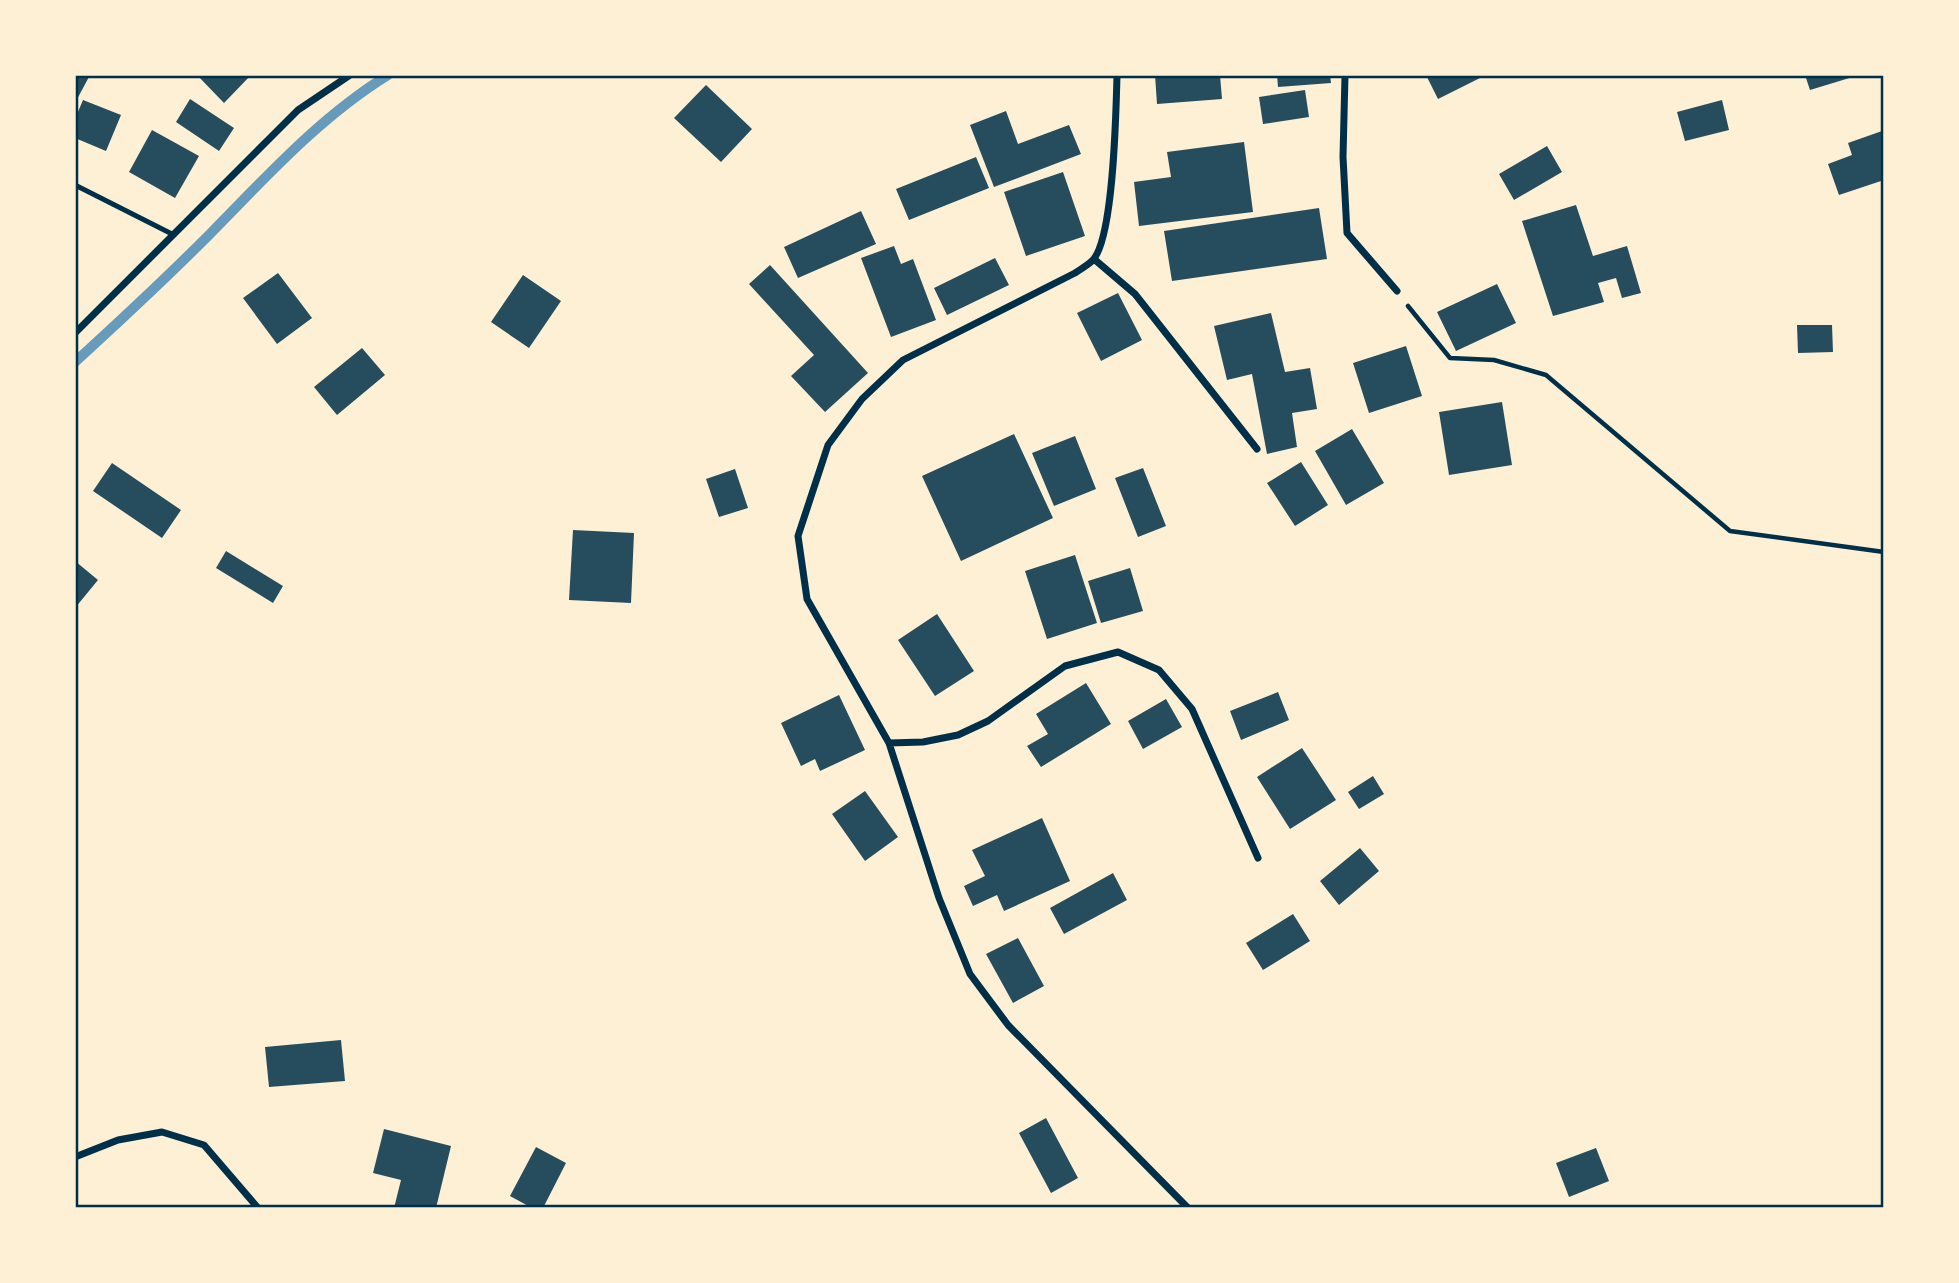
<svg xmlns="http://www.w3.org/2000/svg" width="1959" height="1283" viewBox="0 0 1959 1283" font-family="Manrope,sans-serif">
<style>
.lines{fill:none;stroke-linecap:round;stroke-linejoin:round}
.stream{stroke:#669bbc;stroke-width:10}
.building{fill:#264d5e}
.path{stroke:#003049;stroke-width:4.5}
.service{stroke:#003049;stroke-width:5}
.minor{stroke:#003049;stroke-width:7}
.neatline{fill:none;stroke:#003049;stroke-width:2.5}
</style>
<rect width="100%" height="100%" fill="#fdf0d5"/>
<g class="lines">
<path class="stream" d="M75 362C121 320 166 278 210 234 266 177 320 117 388 75"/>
</g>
<path class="building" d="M75 75H90L75 103Z
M197 75H251L224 103Z
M1155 75H1220L1222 99 1157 104Z
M1277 75H1330L1331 83 1278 87Z
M1426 75H1486L1438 99Z
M1805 75H1856V76L1810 90Z
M706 85 752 129 721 162 674 118Z
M1305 90 1309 117 1263 124 1259 97Z
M190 99 234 128 219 151 176 122Z
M83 100 121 115 106 151 75 138V119Z
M1722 100 1729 130 1685 141 1677 112Z
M1006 111 1018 144 1069 125 1081 154 994 187 970 125Z
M152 130 199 156 175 198 129 172Z
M1882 131 1884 137V180L1839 195 1828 164 1852 155 1848 143Z
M1244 142 1253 212 1139 226 1134 182 1171 177 1167 152Z
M1547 146 1562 172 1514 200 1499 174Z
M976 157 989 188 909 220 896 189Z
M1063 172 1085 236 1026 256 1004 192Z
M1576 205 1593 256 1627 246 1641 293 1622 298 1616 278 1598 283 1604 302 1553 316 1522 221Z
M1319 208 1327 259 1172 281 1164 231Z
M861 211 876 244 798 278 784 247Z
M894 246 901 264 913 259 936 320 891 337 861 258Z
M995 258 1009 285 947 315 934 288Z
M770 265 868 373 825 412 791 376 814 355 749 284Z
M278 273 312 318 277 344 243 298Z
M523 275 561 301 529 348 491 322Z
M1497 284 1516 323 1456 351 1437 312Z
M1118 293 1142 340 1101 361 1077 313Z
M1271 313 1285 372 1310 368 1317 409 1292 413 1297 447 1267 454 1252 374 1227 380 1214 326Z
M1797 325H1832L1833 352 1798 353Z
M1406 346 1422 396 1369 413 1353 363Z
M362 348 385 375 337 415 314 387Z
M1502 402 1512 465 1449 475 1439 412Z
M1352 429 1384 483 1346 505 1315 451Z
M1014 434 1053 518 961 561 922 476Z
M1075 436 1096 489 1054 506 1032 453Z
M1301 462 1328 505 1295 526 1267 483Z
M112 463 181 510 162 538 93 491Z
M1143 468 1166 526 1138 537 1115 478Z
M735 469 748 508 719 517 706 479Z
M573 530 634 533 631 603 569 600Z
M226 551 283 586 273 603 216 568Z
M1075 555 1097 623 1047 639 1025 571Z
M75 561 98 580 75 608Z
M1130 568 1143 611 1101 623 1088 581Z
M937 614 974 671 935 696 898 640Z
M1086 683 1111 724 1041 767 1027 746 1048 734 1036 714Z
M1278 692 1289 720 1241 740 1230 711Z
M839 695 865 750 820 771 815 759 801 766 781 723Z
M1166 699 1182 727 1143 749 1128 721Z
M1302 748 1336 800 1290 829 1257 777Z
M1373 776 1384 794 1359 809 1348 792Z
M865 791 898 837 865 861 832 814Z
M1042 818 1070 881 1004 911 997 895 973 906 964 886 985 876 972 850Z
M1360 848 1379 871 1339 905 1320 881Z
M1113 873 1127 900 1064 934 1050 908Z
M1293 914 1310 941 1263 970 1246 943Z
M1018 938 1044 986 1013 1003 986 954Z
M341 1040 345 1081 269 1087 265 1047Z
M1046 1118 1078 1178 1051 1193 1019 1133Z
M384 1129 451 1146 436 1208H394L401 1180 373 1173Z
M536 1147 566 1163 543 1208H532L510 1196Z
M1596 1148 1609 1181 1569 1197 1556 1163Z"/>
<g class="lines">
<path class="path" d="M1408 306 1450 358 1494 360 1546 375 1730 531 1884 552"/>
<path class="service" d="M75 185 174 235"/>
<path class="minor" d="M1117 75C1116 110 1114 236 1093 260 1088 265 1081 269 1075 273L903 360 862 399 828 445 798 536 807 599 889 743 939 898 970 974 1008 1025 1188 1208
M1345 75 1343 157 1347 233 1397 291
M1094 259 1135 294 1257 449
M75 333 298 110 350 75
M889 743 923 742 958 735 988 721 1065 666 1118 652 1159 670 1192 709 1258 858
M75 1157 118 1140 162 1132 204 1145 258 1208"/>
</g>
<rect width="1959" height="1283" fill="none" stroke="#fdf0d5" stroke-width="154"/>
<rect x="77" y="77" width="1805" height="1129" class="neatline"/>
</svg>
